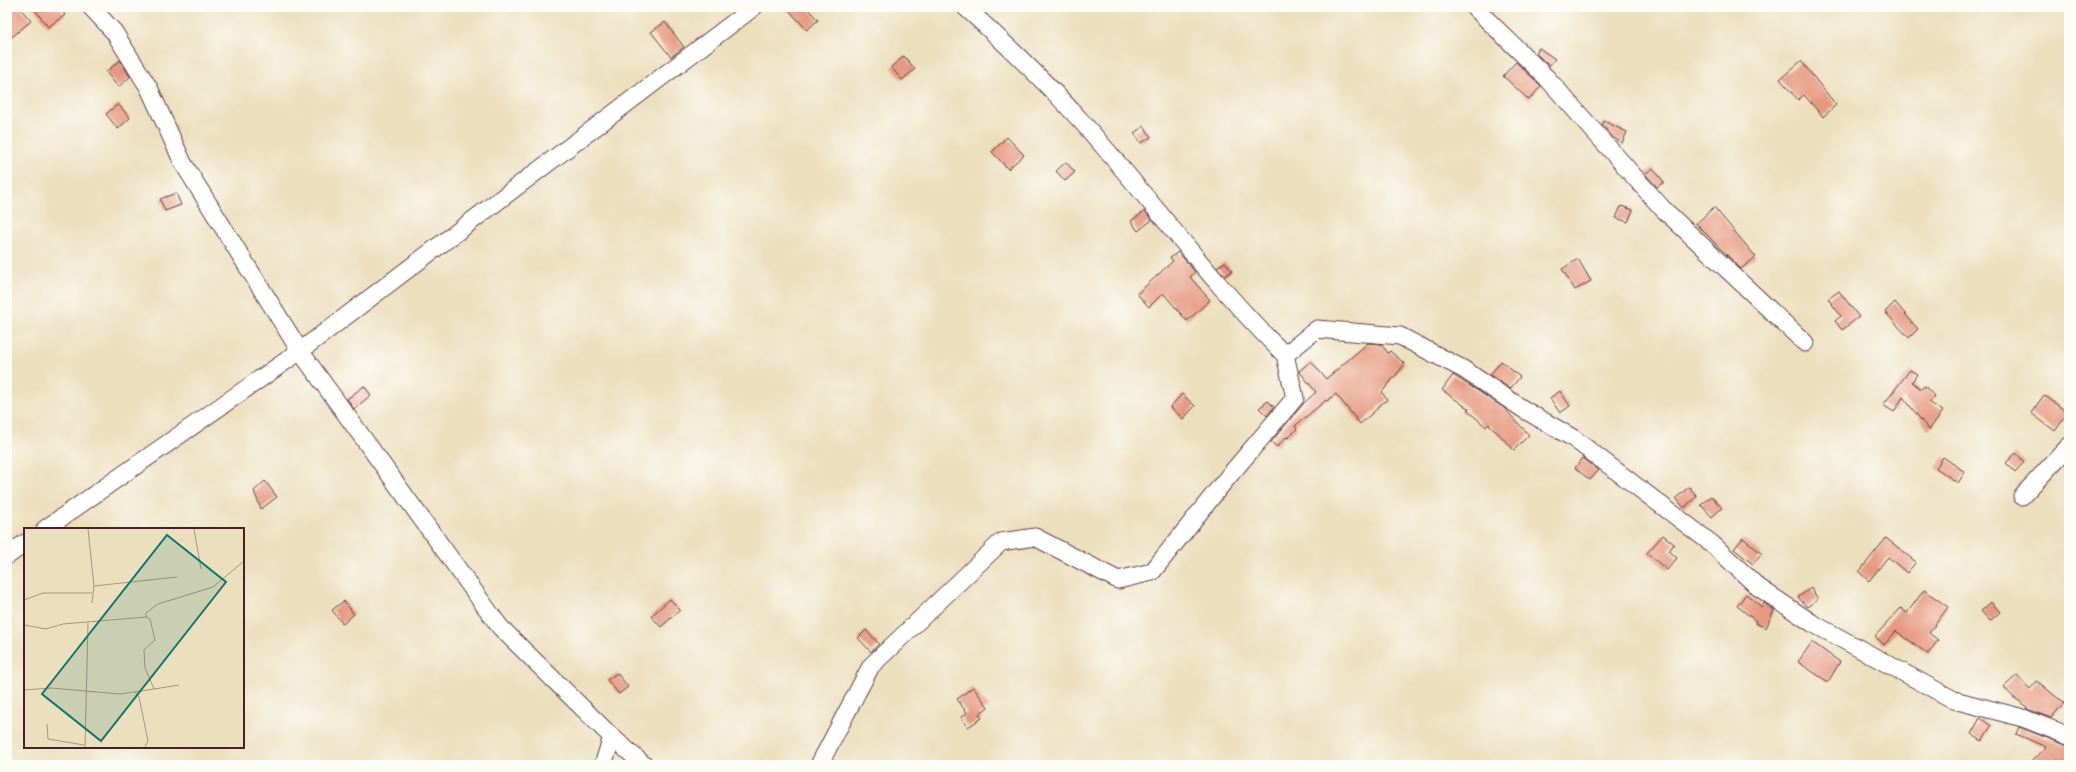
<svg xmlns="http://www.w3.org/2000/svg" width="2076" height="772" viewBox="0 0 2076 772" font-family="Delius,sans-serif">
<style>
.building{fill:#e69980}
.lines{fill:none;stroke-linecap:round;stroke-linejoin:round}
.minor-casing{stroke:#623c41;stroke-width:19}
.minor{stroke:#fff;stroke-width:17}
.inset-road{fill:none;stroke:#ab9283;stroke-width:1}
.view{fill:#0f766e;fill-opacity:0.15;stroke:#0f766e;stroke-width:2}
.inset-edge{fill:none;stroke:#4a1f2b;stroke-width:2}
</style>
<rect width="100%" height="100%" fill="#fdfcf7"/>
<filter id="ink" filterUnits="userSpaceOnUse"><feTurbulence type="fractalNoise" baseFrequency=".025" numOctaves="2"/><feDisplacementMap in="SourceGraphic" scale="8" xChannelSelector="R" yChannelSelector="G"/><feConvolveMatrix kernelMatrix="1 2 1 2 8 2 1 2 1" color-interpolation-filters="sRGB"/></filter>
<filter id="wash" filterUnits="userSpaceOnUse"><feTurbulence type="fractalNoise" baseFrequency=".012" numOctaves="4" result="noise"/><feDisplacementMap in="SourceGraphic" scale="16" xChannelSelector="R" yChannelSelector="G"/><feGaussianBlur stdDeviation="0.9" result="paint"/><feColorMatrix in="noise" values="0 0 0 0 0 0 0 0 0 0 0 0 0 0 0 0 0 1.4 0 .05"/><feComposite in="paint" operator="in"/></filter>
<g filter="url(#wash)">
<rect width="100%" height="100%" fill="#ecdfbe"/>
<g id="blocks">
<path class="building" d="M7 7H19L31 21 7 41Z
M33 7H59L65 15 48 27Z
M786 7H806L818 20 807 30Z
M665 22 684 47 671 57 651 32Z
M1539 48 1555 59 1549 66 1536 53Z
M904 56 915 69 902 80 891 67Z
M120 60 130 77 118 87 106 72Z
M1801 61 1836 105 1823 117 1804 95 1798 100 1780 79Z
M1516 62 1541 86 1529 100 1503 76Z
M118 104 130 118 118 129 106 114Z
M1604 121 1627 132 1622 143 1614 138 1602 125Z
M1144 126 1151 137 1141 143 1134 133Z
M1007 137 1024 155 1008 169 992 152Z
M1066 162 1075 172 1065 181 1056 171Z
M1653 168 1664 182 1657 187 1645 174Z
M176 193 181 205 165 211 160 199Z
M1621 206 1633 210 1628 222 1616 218Z
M1714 207 1756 257 1741 269 1696 224Z
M1145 211 1152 220 1138 231 1131 221Z
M1178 252 1195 272 1190 277 1210 300 1187 321 1163 293 1149 307 1137 294 1173 261 1170 258Z
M1578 259 1591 281 1575 290 1562 269Z
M1225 262 1232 271 1225 276 1217 267Z
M1839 291 1859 317 1842 330 1835 321 1841 316 1828 299Z
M1895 302 1918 329 1909 338 1885 312Z
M1368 343 1381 344 1388 353 1390 351 1405 364 1382 392 1387 400 1377 407 1378 408 1360 424 1336 394 1327 401 1326 400 1295 426 1297 429 1288 438 1286 437 1277 447 1271 442 1304 403 1316 392 1299 371 1311 361 1326 379Z
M1501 361 1520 377 1510 389 1490 375Z
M1910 370 1917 374 1912 382 1921 389 1925 386 1935 397 1929 402 1943 411 1929 430 1903 397 1894 412 1883 405Z
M1453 375 1503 407 1529 435 1514 450 1489 424 1486 427 1467 410 1469 409 1442 390Z
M364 386 371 395 354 409 347 399Z
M1560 391 1570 406 1560 413 1550 398Z
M1182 394 1195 406 1183 419 1170 407Z
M2044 395 2068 413 2055 431 2031 413Z
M1268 401 1274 407 1267 416 1259 408Z
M2016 453 2024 462 2015 472 2006 463Z
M1943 457 1965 472 1958 483 1936 468Z
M1583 458 1599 470 1590 480 1575 468Z
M265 481 277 497 261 509 254 491Z
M1689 487 1697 496 1684 508 1676 498Z
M1711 496 1722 508 1712 517 1701 505Z
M1663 535 1674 544 1669 551 1677 558 1667 570 1647 553Z
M1743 538 1762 554 1753 564 1734 549Z
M1886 538 1916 562 1907 573 1888 557 1869 581 1859 572Z
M1811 588 1818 599 1807 607 1798 597Z
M1924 590 1948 607 1929 633 1938 640 1928 654 1896 631 1884 645 1875 636 1901 608 1907 613Z
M1746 594 1762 607 1764 603 1774 610 1766 628 1755 623 1756 621 1737 606Z
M670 599 680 610 661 627 651 616Z
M344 601 354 614 343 624 332 610Z
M1991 602 2000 612 1990 621 1981 611Z
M866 630 879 644 871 652 858 638Z
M1812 642 1840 662 1828 682 1798 662Z
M617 673 628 687 619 694 607 680Z
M2017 675 2030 689 2037 681 2064 703 2051 718 2027 709 2028 707 2013 697 2004 687Z
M973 687 988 707 979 714 982 718 968 727 961 717 967 713 957 699Z
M1980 718 1991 726 1982 741 1971 734Z
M2019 727 2068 746 2069 765H2062L2057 760 2052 765H2029L2046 747 2016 734Z"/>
</g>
</g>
<g filter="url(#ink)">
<use href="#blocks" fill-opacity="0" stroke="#623c41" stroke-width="1"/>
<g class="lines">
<defs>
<path id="minor" d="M91 7 114 32 149 88 183 163 300 351 500 627 612 737 644 765
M965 7C1006 44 1045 81 1082 122 1151 199 1211 283 1285 355
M1474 7 1546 77 1662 208 1805 343
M2022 496 2069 446
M45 529 300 351 754 7
M7 556 25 543
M603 765 612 737
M819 765 871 666 1001 542 1035 537 1118 580 1152 572 1223 483 1295 398 1285 355 1317 329 1400 336 1463 369 1523 409 1573 438 1711 543 1758 587 1812 623 1954 700 2023 718 2069 736"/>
</defs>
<use href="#minor" class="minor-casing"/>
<use href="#minor" class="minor"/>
</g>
</g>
<g transform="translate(24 528)">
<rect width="220" height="220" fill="#ecdfbe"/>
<path class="inset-road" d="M64 1 70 58 68 75M170 1 177 41M70 58 153 49M0 72 19 65H68M0 97 22 101 39 96 122 89M155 157 130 161 121 140 120 122 131 112 126 91 122 89V85L134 76 189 59 220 33M0 162 27 160 96 166 130 161M111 164 115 169 124 213 121 219M23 196 24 211 60 217M61 219 64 95"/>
<path class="view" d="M143 7 202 54 77 213 18 166Z"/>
<rect width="220" height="220" class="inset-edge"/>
</g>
<rect width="2076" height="772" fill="none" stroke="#fdfcf7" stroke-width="24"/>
</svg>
